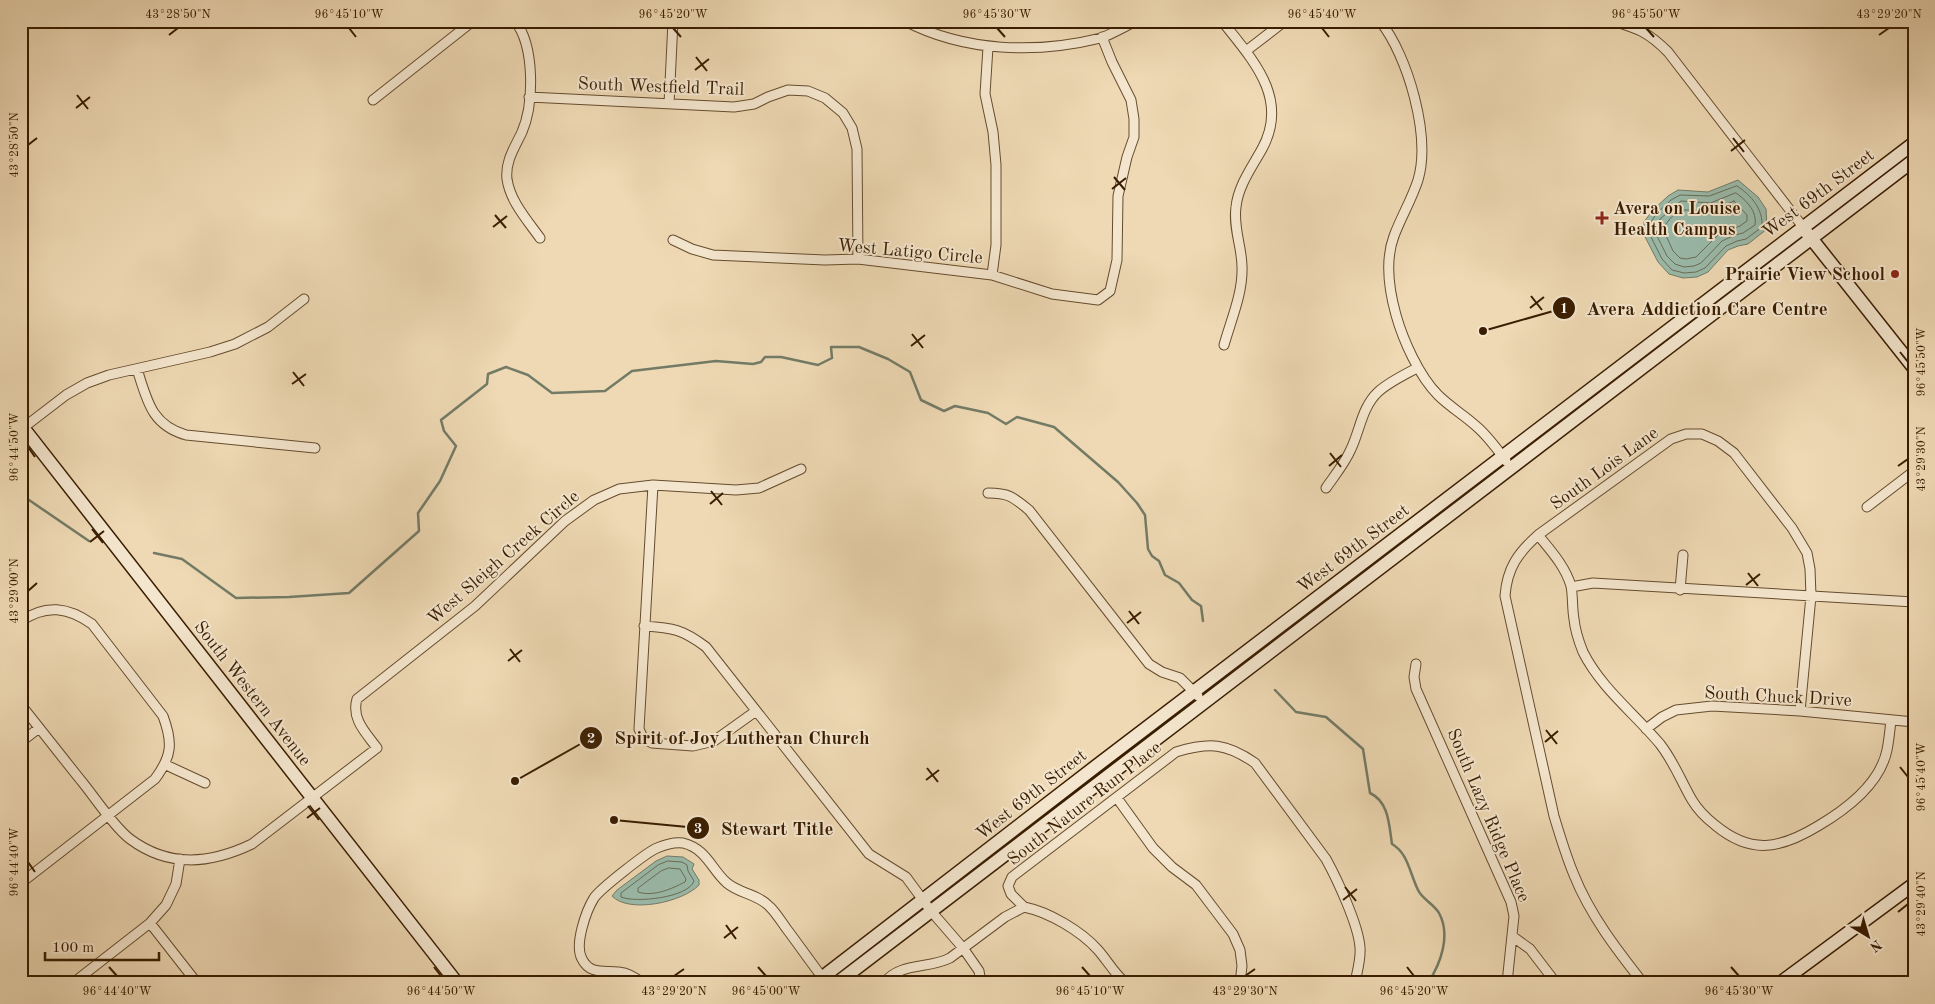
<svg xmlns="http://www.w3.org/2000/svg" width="1935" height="1004" viewBox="0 0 1935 1004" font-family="'Old Standard TT',serif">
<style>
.water{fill:#9abaaa;stroke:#737b66}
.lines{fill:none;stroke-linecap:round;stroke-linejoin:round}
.shore{stroke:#6a6c55;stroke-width:1}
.stream{stroke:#737b66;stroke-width:2.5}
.street-casing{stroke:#664c2d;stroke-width:11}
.secondary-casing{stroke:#391d00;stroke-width:15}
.street{stroke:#f4e6ce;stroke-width:9}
.secondary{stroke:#f4e6ce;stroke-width:12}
.ticks{fill:none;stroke:#391d00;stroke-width:2}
.poi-dot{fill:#8f2418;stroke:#f4e6ce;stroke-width:2}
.labels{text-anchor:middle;stroke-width:4;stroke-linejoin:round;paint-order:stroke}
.street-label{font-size:18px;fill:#391d00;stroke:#f4e6ce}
.poi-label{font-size:18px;font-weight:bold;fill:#391d00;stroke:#f4e6ce;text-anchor:start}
.leader{fill:none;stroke:#391d00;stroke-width:2}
.callout-dot{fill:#391d00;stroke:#f4e6ce;stroke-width:2}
.mark-label{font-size:15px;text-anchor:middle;font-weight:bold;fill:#fff}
.callout-label{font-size:19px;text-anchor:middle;font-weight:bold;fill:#391d00;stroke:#f4e6ce;stroke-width:4;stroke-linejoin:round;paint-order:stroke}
.neatline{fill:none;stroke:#391d00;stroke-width:2}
.ticks-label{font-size:12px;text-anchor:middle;fill:#391d00}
</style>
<rect width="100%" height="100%" fill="#eed9b4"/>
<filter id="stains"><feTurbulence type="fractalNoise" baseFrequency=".004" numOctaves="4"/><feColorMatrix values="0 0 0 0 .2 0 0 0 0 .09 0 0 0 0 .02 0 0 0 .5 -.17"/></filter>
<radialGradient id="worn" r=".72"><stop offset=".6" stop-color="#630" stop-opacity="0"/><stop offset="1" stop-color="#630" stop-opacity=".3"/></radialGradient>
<path class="water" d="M1738 180 1758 197 1766 209 1767 229 1748 244 1738 246 1728 250 1708 272 1697 277 1683 278 1669 274 1658 262 1644 235V222L1652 211 1668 196 1678 190 1708 192Z
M667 856 683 857 694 864 692 869 699 880V885C683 902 629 914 612 896L617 890 656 861Z"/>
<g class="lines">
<path class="shore" d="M1737 186C1752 196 1763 209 1762 227L1746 239 1737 241 1726 246 1705 268 1696 272 1684 273 1672 270 1662 259 1649 233 1650 224 1656 214 1671 200 1680 195 1709 196Z
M1736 193C1747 201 1757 211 1755 225L1743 233 1735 235 1722 241 1701 263 1694 266 1684 267 1675 264 1667 256 1655 232 1656 226 1660 219 1681 201 1710 203Z
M1734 201 1747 215V221L1740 226 1718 235 1696 257 1686 259 1680 258 1673 251 1663 229C1680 200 1688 214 1711 210 1719 208 1727 204 1734 201Z
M668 861 682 862 687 865 688 871 694 881C688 898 635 903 621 897V893L658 865Z
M669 868 680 869 686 879 685 882C671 889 654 897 638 892V888L661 871Z"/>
<path class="stream" d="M21 502 29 500 89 541
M154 553 182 559 236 598 289 597 349 593 419 531 418 513 440 481 456 446 444 431 441 420 487 384 488 374 506 367 528 375 552 393 605 391 632 371 716 361 753 364 761 362 765 357H781L818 365 832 358 831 347H859L888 359 910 372 921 400 944 411 955 406 988 413 1006 424 1017 417 1054 427 1118 482 1137 503 1145 515 1148 549 1152 556 1159 561 1165 575 1179 583 1192 600 1201 606 1203 621
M1275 690 1296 712 1326 717 1363 749 1370 793C1389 802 1389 825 1392 844 1408 853 1410 874 1418 890 1422 899 1434 904 1439 913 1451 935 1441 963 1428 983"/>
<defs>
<path id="street" d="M515 21C535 46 534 104 522 132 515 147 505 161 507 179 510 201 527 220 540 238
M905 21C965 52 1036 54 1101 38 1112 34 1124 27 1136 21
M1222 21C1252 59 1290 98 1262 149 1252 167 1238 186 1236 207 1233 228 1242 247 1242 267 1243 293 1231 320 1224 345
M1380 21C1408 56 1431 136 1418 180 1412 199 1401 217 1394 236 1385 260 1389 290 1396 315 1403 340 1419 376 1438 395 1450 407 1464 415 1476 426 1488 436 1497 449 1506 461
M1613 21C1639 29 1648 32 1668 52L1803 227
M988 47 985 94 993 132 996 165V245L992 275
M1246 51 1285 21
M529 97 734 107 754 104 768 97 788 90 808 91 825 98 843 113 852 128 857 149 858 259
M373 100 473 21
M669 104 673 21
M673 240 692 249 713 255 825 260 858 259 992 275 1052 294 1098 300 1110 291 1117 260 1118 196 1127 157 1134 137V119L1131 100 1112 62 1102 37
M137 369C147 400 151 425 186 435L315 448
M23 428 66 395 87 383 109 375 210 352 235 344 268 327 304 299
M653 485 639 729 643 738 652 743 693 746 714 741 756 711
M1326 488C1335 475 1345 463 1351 449 1360 430 1362 407 1378 392 1389 382 1404 375 1417 368
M988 493C1009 493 1013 497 1029 510L1149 664 1162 672 1180 678 1198 696
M1867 507 1914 471
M1538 535C1551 551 1565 566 1571 586 1573 596 1572 608 1574 619 1575 630 1579 642 1583 652 1601 688 1635 714 1660 744 1674 762 1681 781 1692 800 1698 810 1706 818 1715 825 1751 855 1780 849 1818 826 1847 809 1880 784 1887 750 1889 740 1890 730 1891 720
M1571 587 1593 583 1914 602
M1680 590 1683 555
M21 621C46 604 68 607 92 624L163 716C173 743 172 756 155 779L21 883
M644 626C673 628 682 629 706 647L869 854 906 877 931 911 963 948 979 971 981 983
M1416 664 1414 677 1416 689 1511 902 1514 916 1507 983
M21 705C42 731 62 757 83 783 96 799 114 827 130 839 169 868 210 864 252 844L377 748C366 733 351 719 357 699L475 606 565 521 594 500 619 489 653 485 736 490 759 488 801 469
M1646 729 1662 717 1676 710 1712 706 1800 711 1914 722
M21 742 39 728
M166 765 205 783
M1117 798 1153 848 1172 867 1196 885 1233 934 1240 950 1242 966 1240 983
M1024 907 1011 894 1008 886 1012 877 1176 752C1210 742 1226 743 1255 763L1326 859C1337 879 1359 926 1360 948 1361 959 1357 972 1355 983
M1024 907C1049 912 1081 931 1098 950 1107 960 1115 975 1126 983
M150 923 197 983
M1512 936 1530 949 1556 983
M73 983 150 923 166 905 176 884 180 859
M642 983C635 977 628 973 619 972 604 970 590 975 582 959 574 945 586 911 594 898 600 889 647 852 657 848 664 845 675 842 683 843 707 849 711 869 727 883 740 894 758 894 770 907 776 913 781 921 786 928 798 944 810 961 822 977
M884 983C900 962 929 969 950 958L1005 917 1024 907
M1643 983C1617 950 1590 915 1574 875 1566 856 1560 836 1554 816L1505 596C1507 568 1518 553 1538 535L1671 439 1686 434H1702L1718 441 1734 453 1792 528 1807 553 1810 569 1811 596 1800 711"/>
<path id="secondary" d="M1807 233 1914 368
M21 425 457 983
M815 983 1095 767 1914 143
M837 983 1914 160
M1780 983 1914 884"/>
</defs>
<use href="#street" class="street-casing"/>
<use href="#secondary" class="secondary-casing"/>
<use href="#street" class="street"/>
<use href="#secondary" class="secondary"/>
</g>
<path class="ticks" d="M349 28 356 37M673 28 681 37M997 28 1005 37M1322 28 1329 37M1646 28 1654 37M169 35 178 28M1879 35 1889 28M696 57 707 71M695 70 709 59M77 95 88 109M76 108 90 97M1733 138 1744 152M28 145 37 138M1731 151 1745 140M1114 177 1125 190M1112 189 1126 178M495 215 506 228M493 227 507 216M1531 296 1542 310M1530 308 1544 297M912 334 923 348M911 346 925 335M1900 352 1908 362M293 372 304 386M292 384 306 374M28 447 35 457M1330 453 1341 467M1329 466 1342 455M1898 466 1908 459M711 491 722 505M710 504 723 493M92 529 103 543M90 542 104 531M1748 573 1758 586M1746 585 1760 574M28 591 37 583M1129 611 1139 624M1127 623 1141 612M510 649 520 662M508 661 522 650M1546 730 1557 744M1545 742 1558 731M1900 767 1908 777M927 768 938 782M926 780 939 770M308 806 319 820M307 818 320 808M28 862 35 872M1345 887 1356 901M1343 900 1357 889M1898 912 1908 904M726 925 736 939M724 938 738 927M109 967 117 976M434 967 441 976M758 967 766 976M1082 967 1090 976M1407 967 1414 976M1731 967 1739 976M674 976 684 969M1245 976 1255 969"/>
<g class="poi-dot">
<path d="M1599.5 210.5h5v5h5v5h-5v5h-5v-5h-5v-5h5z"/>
<circle cx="1895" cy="274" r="5"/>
</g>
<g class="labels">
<g class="street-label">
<text transform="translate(661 86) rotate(2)" y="6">South Westfield Trail</text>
<text transform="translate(1818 193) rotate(-37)" y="6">West 69th Street</text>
<text transform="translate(910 251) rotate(5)" y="6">West Latigo Circle</text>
<text transform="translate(1604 468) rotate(-36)" y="6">South Lois Lane</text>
<text transform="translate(1353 548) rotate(-37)" y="6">West 69th Street</text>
<text transform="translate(503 557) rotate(-41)" y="6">West Sleigh Creek Circle</text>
<text transform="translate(253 693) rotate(52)" y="6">South Western Avenue</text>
<text transform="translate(1778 696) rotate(3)" y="6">South Chuck Drive</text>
<text transform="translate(1031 794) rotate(-38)" y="6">West 69th Street</text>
<text transform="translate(1084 803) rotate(-38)" y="6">South Nature Run Place</text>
<text transform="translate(1489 815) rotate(67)" y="6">South Lazy Ridge Place</text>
</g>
<g class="poi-label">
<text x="1613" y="214">Avera on Louise<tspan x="1613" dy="21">Health Campus</tspan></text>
<text x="1885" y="280" text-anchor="end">Prairie View School</text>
</g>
</g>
<path class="leader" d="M1483 331L1564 308M515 781L591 738M614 820L698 828"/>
<g class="callout-dot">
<circle cx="1483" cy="331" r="5"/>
<circle cx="515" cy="781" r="5"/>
<circle cx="614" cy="820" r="5"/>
<circle cx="1564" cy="308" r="12"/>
<circle cx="591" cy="738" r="12"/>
<circle cx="698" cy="828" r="12"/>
</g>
<g class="mark-label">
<text x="1564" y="313">1</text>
<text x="591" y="743">2</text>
<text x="698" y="833">3</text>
</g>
<g class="callout-label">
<text x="1707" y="315">Avera Addiction Care Centre</text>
<text x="742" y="744">Spirit of Joy Lutheran Church</text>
<text x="777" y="835">Stewart Title</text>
</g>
<rect width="1935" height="1004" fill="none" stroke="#eed9b4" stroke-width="55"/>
<g transform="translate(1868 936) rotate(142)" stroke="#f4e6ce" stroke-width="4" paint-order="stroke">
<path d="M0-4L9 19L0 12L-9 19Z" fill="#391d00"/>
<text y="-8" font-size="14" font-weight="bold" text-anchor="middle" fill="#391d00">N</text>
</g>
<path d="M45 952v8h114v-8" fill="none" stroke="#391d00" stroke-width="2.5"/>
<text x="52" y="952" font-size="15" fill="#391d00" stroke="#f4e6ce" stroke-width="4" paint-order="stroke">100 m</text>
<rect x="28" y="28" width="1880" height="948" class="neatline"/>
<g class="ticks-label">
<text x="178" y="18">43°28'50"N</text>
<text x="349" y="18">96°45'10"W</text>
<text x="673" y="18">96°45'20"W</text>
<text x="997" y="18">96°45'30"W</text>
<text x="1322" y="18">96°45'40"W</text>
<text x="1646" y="18">96°45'50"W</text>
<text x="1889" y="18">43°29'20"N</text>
<text transform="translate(14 145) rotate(-90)" y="4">43°28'50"N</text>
<text transform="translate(1921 362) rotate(-90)" y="4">96°45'50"W</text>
<text transform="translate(14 447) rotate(-90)" y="4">96°44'50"W</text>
<text transform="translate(1921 459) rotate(-90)" y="4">43°29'30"N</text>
<text transform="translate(14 591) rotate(-90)" y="4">43°29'00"N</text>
<text transform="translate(1921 777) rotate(-90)" y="4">96°45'40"W</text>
<text transform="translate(14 862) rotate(-90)" y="4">96°44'40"W</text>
<text transform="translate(1921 904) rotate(-90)" y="4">43°29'40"N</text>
<text x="117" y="995">96°44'40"W</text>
<text x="441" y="995">96°44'50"W</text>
<text x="674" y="995">43°29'20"N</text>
<text x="766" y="995">96°45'00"W</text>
<text x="1090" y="995">96°45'10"W</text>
<text x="1245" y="995">43°29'30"N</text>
<text x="1414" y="995">96°45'20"W</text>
<text x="1739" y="995">96°45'30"W</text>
</g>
<rect width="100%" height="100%" filter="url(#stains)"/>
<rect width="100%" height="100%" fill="url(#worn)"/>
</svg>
